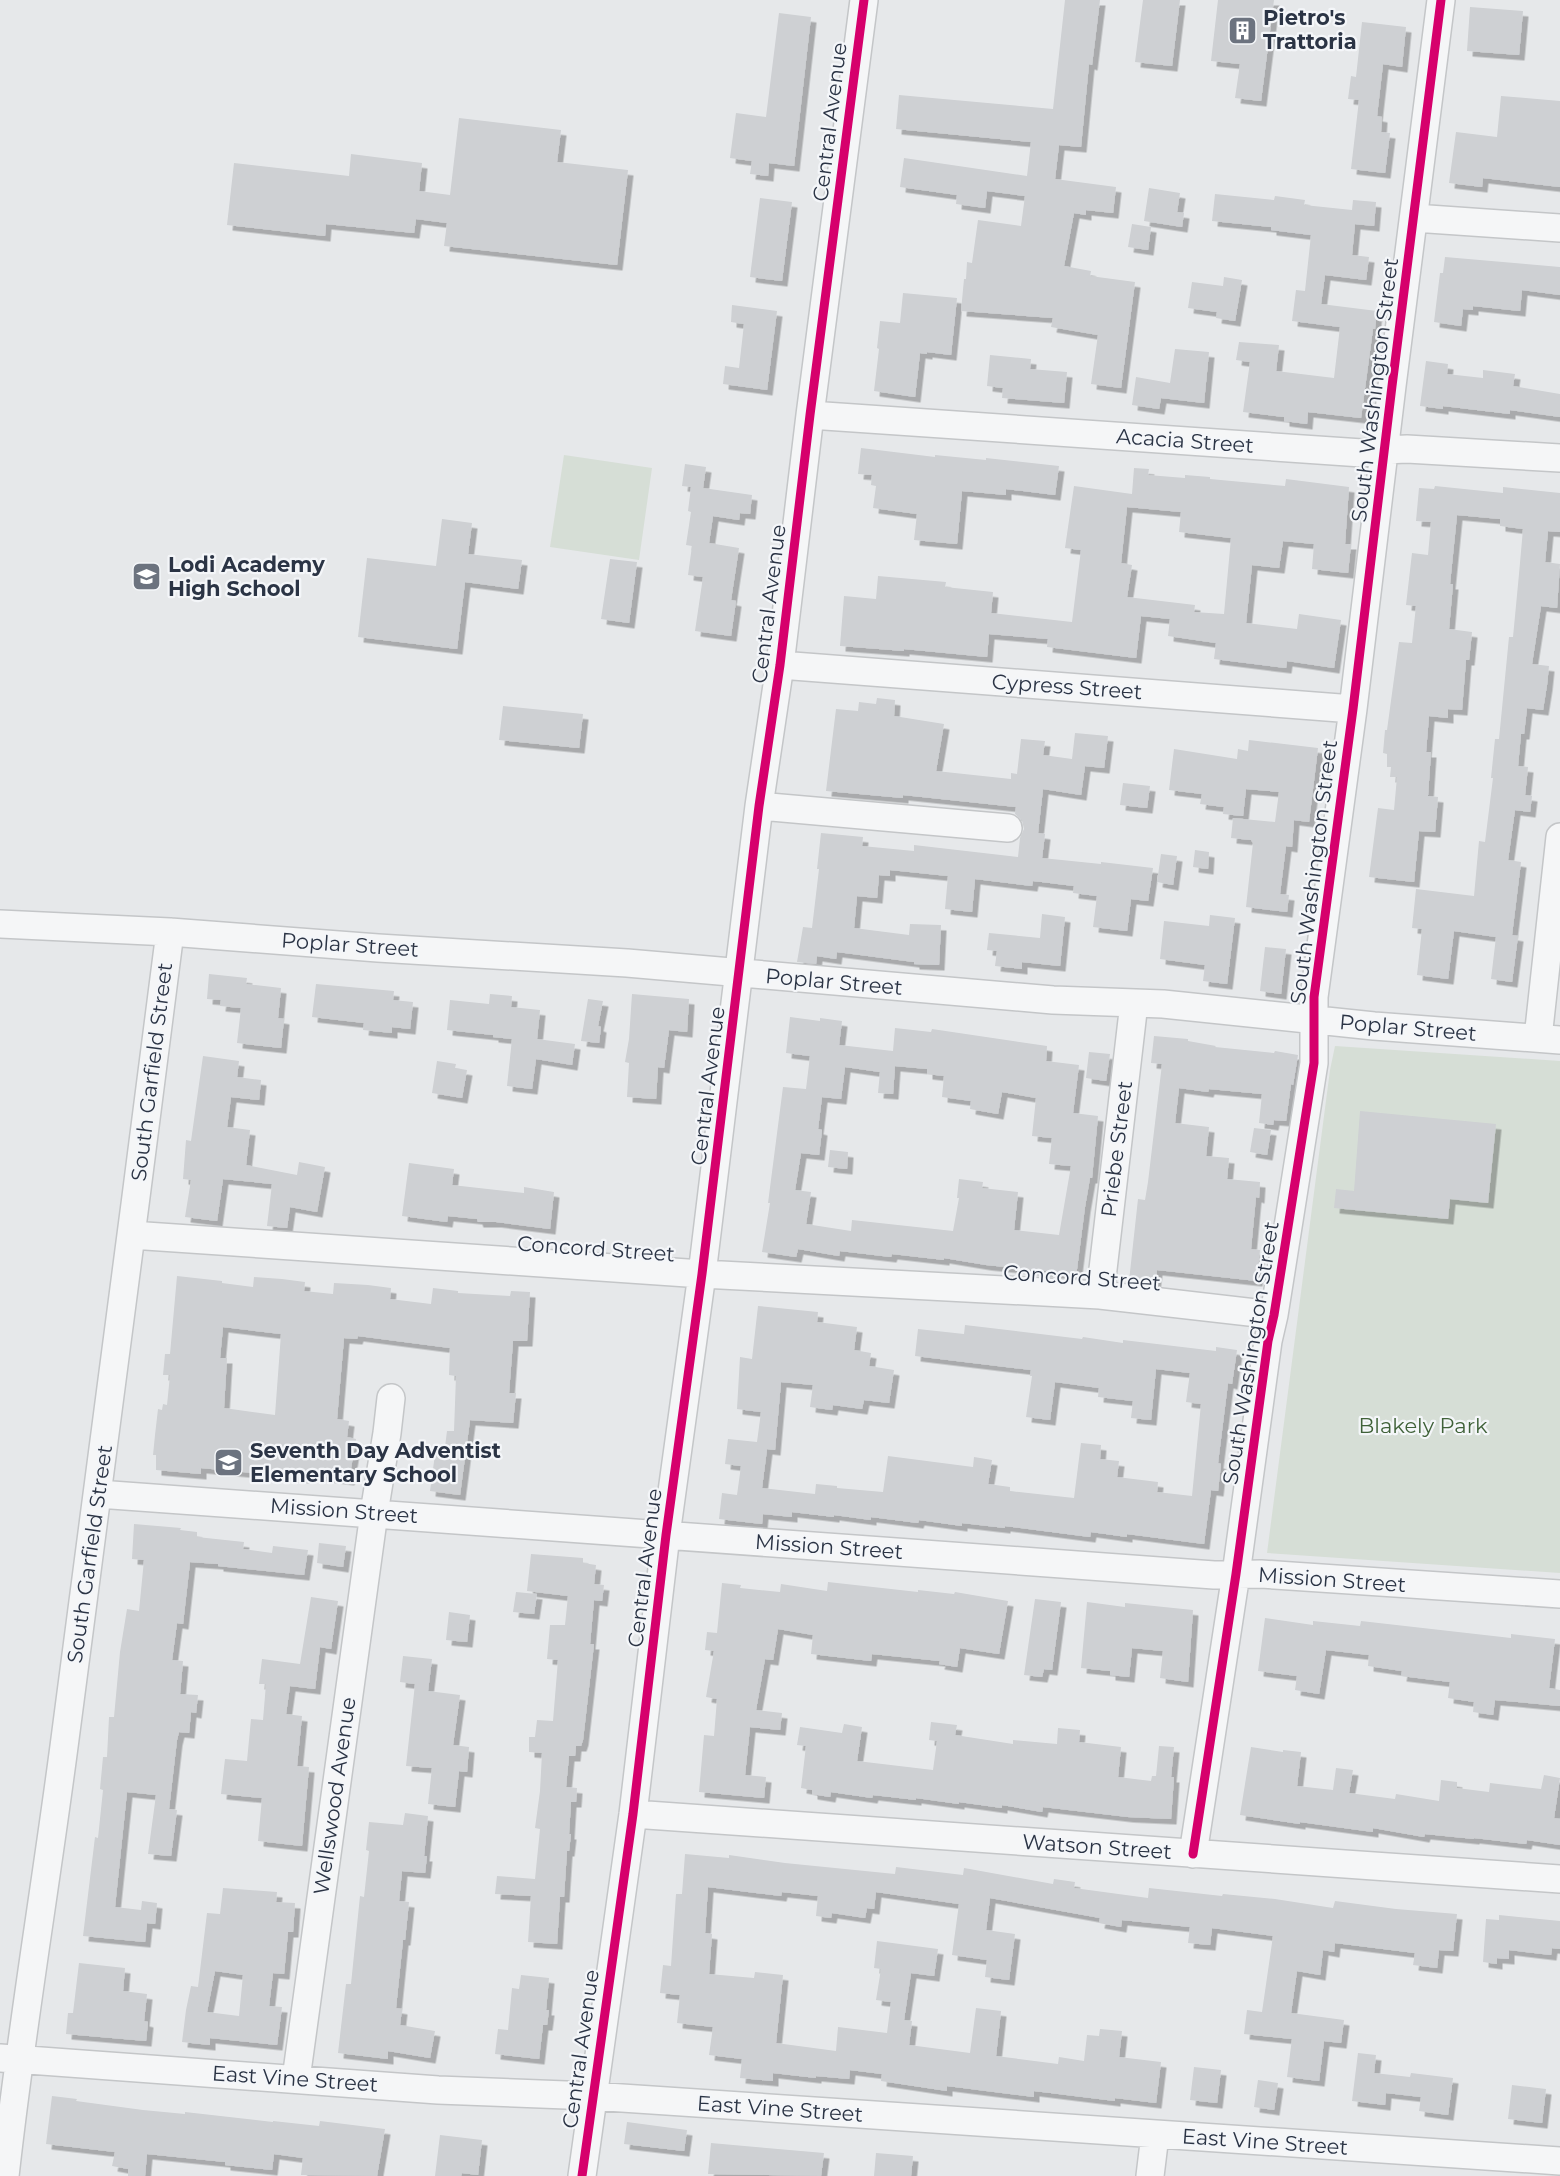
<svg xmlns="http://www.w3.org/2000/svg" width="1560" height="2176" viewBox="0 0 1560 2176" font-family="Montserrat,sans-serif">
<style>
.green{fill:#d6ded6}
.building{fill:#ced0d3;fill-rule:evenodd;filter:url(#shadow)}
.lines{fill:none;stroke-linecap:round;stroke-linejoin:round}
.minor-casing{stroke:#c4c6c8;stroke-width:30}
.minor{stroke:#f5f6f7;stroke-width:27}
.cycleway-casing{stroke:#f4f6f9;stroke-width:13}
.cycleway{stroke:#d6006c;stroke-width:9}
.labels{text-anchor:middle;stroke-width:4.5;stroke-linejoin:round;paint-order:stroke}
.poi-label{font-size:21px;font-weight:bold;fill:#2b3445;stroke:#f4f6f9;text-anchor:start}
.street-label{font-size:21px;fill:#2b3445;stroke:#f4f6f9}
.park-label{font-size:21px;fill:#3f6138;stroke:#f4f6f9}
</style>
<defs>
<filter id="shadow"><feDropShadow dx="5.5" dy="5.5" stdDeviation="0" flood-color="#0004"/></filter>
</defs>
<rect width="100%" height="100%" fill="#e6e8ea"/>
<path class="green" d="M564 455 652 468 639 560 550 547Z
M1335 1046 1560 1061V1573L1267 1553 1330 1070Z"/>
<path class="building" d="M1065 0H1100L1092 65 1089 64 1081 147 1059 145 1055 179 1116 187 1113 213 1086 210V215L1074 213 1064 266 1091 271 1090 276 1135 282 1121 388 1091 384 1098 335 1051 327 1053 318 961 311 964 279H966L967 262 972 263 978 220 1021 226 1025 196 987 191 985 208 956 204 957 195 900 187 904 158 1027 176 1031 142 896 129 899 95 1053 109Z
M1143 0H1180L1172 66 1135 62Z
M1218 0H1274L1261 101 1235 98 1240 64 1211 61Z
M1470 7 1523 11 1519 55 1467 51Z
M779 13 811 17 794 166 769 163 768 176 750 174 752 161 730 158 736 113 766 117Z
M1362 22 1406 27 1402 67 1383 64 1377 116 1382 117 1381 132 1390 133 1385 173 1351 169 1359 100 1348 99 1351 76 1356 77Z
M1501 96 1560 101V187L1483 178 1482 187 1449 183 1456 132 1497 137Z
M459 118 561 130 557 162 628 170 617 265 444 246 447 223 416 219 414 233 326 224 325 236 227 225 234 163 349 176 351 154 422 163 419 191 450 195Z
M1149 188 1180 193 1177 212 1184 213 1182 227 1144 221Z
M1215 194 1274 200 1275 196 1305 200 1304 205 1352 210 1353 200 1376 202 1374 226 1355 224 1352 255 1369 257 1366 280 1325 275 1321 304 1377 311 1375 329H1373L1361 418 1308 412 1307 424 1284 421V417L1243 412 1250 362 1236 360 1239 342 1279 345 1276 371 1334 378 1340 327 1292 321 1296 290 1305 291 1311 235 1271 230V227L1212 221Z
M760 198 792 202 782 281 750 277Z
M1132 224 1151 227 1148 250 1128 247Z
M1445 257 1560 267V295L1522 290 1520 311 1473 306V310L1463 309 1461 326 1434 322 1440 273H1443Z
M1224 277 1242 280 1235 321 1216 318 1217 312 1188 308 1192 282 1223 286Z
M903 293 957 298 951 355 927 352V354L920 353 915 397 874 391 879 349 877 348 880 321 900 323Z
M732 305 777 311 767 390 723 384 725 366 739 368 744 324 731 322Z
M1175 349 1209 352 1204 403 1161 398 1159 409 1132 405 1136 377 1170 383Z
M990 355 1031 359 1030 369 1067 372 1064 403 1002 398 1003 388 987 386Z
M1426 361 1448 364 1447 374 1483 378V370L1515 374 1513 386 1560 394V417L1510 410V414L1443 406V409L1420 406Z
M861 448 935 457V455L986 460V458L1059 466 1055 495 1006 489V495L962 491 957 544 914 540 917 514 873 508 876 486 871 485 872 475 858 474Z
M685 464 706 467 703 488 752 495 750 514 740 513 739 520 713 516 709 543 739 548 731 600 736 601 731 636 695 631 703 577 688 575 692 546 686 545 691 512 688 511 691 487 682 486Z
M1134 468 1149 469 1148 475 1185 478V475L1210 477V479L1285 486 1286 479 1349 487 1345 544H1351L1348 573 1312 569 1314 544 1283 541 1279 568 1252 565 1246 623 1297 629 1299 614 1341 620 1334 668 1287 661 1286 668 1214 659 1216 643 1168 636 1170 619 1141 616 1136 658 1047 647 1048 639 989 634 987 657 904 649V651L840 646 844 596 876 599 878 576 946 582 945 587 993 592 991 613 1072 622 1081 550 1065 548 1074 486 1132 494ZM1127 507 1181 512 1179 532 1231 538 1224 614 1194 612 1195 605 1127 597 1132 565 1121 563Z
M1435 486 1503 493V487L1560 493V532L1548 531 1545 562 1560 564 1557 608 1541 606 1532 664 1549 666 1547 685 1543 710 1527 708 1524 734H1521L1518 766 1528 767 1525 795 1532 796 1530 812 1515 810 1508 860 1521 862 1512 935 1518 936 1512 982 1491 979 1496 937 1454 931 1448 979 1417 975 1422 929 1412 928 1416 889 1474 896 1479 841 1485 842 1493 778H1491L1495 739H1499L1509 637H1513L1519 574 1523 529 1500 526V519L1457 515 1450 584H1453L1449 629 1472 632 1469 660H1466L1462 710 1448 709V718L1429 716 1426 752H1431L1428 796 1438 797 1435 832 1419 831 1414 882 1369 877 1378 808 1394 810 1397 777H1390L1391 767H1387V754L1383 753 1385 730H1387L1399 642 1412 643 1416 606 1406 605 1412 553 1428 555 1431 522 1416 521 1419 488 1434 489Z
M442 519 472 523 468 554 522 560 518 589 465 582 457 649 358 637 367 558 436 566Z
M610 559 637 562 629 623 601 619Z
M877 698 895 700 894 716 944 724 936 771 1011 779V773L1017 774 1021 739 1045 741 1043 755 1072 759 1075 733 1108 736 1104 768 1085 766 1081 795 1043 789 1038 833 1045 834 1042 858 1101 864V862L1153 868 1148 901 1131 899 1127 931 1093 927 1097 896 1073 893 1074 886 1033 881 1032 886 975 879 972 912 945 909 948 876 890 870V876L879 875 877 898 857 896 854 928 909 935 910 924 941 925 939 965 914 964V962L837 952 836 959 817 956 816 964 797 962 803 927 812 928 819 869H817L821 833 863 837 862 846 914 851V845L1018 857 1020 838 1024 829 1022 820 1015 814 1016 807 903 795V798L826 791 836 709 858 711 859 702 876 704Z
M503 706 583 714 579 748 499 740Z
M1249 740 1318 748 1309 822 1294 820 1292 847 1286 846 1280 894 1289 895 1287 912 1246 907 1253 843 1251 840 1231 838 1233 818 1275 822 1279 792 1246 789 1243 816 1223 814 1224 807 1200 804 1202 794 1169 790 1174 749 1237 759 1238 749 1248 751Z
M1123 783 1150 786 1147 808 1120 805Z
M1195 850 1209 852 1208 869 1193 867Z
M1161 854 1177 856 1173 885 1157 882Z
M1042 914 1065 917 1060 966 1022 962V969L995 966 997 951 987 950 989 933 1040 938Z
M1210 915 1235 918 1227 984 1203 981 1205 965 1160 959 1164 921 1209 926Z
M1265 947 1286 949 1281 994 1260 991Z
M209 974 247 978 246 984 281 988 278 1018 284 1019 281 1048 237 1043 241 1008 220 1006 221 1000 207 999Z
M316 984 394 991 393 1000 413 1002 410 1029 392 1027V1033L363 1030 364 1023 312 1017Z
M490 994 512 996 511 1007 540 1010 537 1039 575 1044 572 1065 536 1059 532 1089 507 1086 512 1039 493 1037V1035L447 1030 450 1000 489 1004Z
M632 994 689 999 687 1032 669 1030 664 1068 658 1067 656 1099 627 1097 629 1063 625 1062 629 1039Z
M588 999 603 1001 598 1026 601 1027 599 1043 581 1041Z
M790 1017 820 1021V1018L842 1021 839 1045 893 1051 895 1028 931 1032 932 1029 1047 1046 1046 1061 1079 1065 1073 1113 1098 1116 1092 1178H1090L1085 1207 1076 1277 1055 1275V1272L986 1265 944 1258V1260L892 1254 891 1257 840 1251 839 1256 798 1249 796 1257 762 1252 770 1203H768L783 1087 806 1089 810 1056 786 1053ZM895 1066 927 1069V1074L944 1076 942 1097 971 1101 970 1109 998 1114 1002 1092 1036 1098 1032 1136 1052 1138 1049 1164 1071 1166 1059 1235 1014 1230 1018 1192 982 1188 983 1182 959 1179 957 1198H959L953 1231 852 1220 851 1231 806 1224 811 1192 795 1190 801 1153 819 1155 822 1130 818 1129 822 1097 841 1099 845 1067 880 1072 878 1093 893 1094Z
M1154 1036 1188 1039V1041L1216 1046 1215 1047 1274 1053 1275 1051 1298 1055 1293 1085 1291 1084 1286 1121 1274 1120 1273 1125 1259 1123 1262 1094 1209 1089 1208 1092 1179 1088 1175 1123 1209 1127 1206 1156 1229 1158 1227 1179 1260 1182 1259 1198 1256 1197 1251 1249 1260 1250 1257 1281 1157 1270 1155 1285 1129 1281 1138 1199 1145 1200 1148 1182 1162 1064 1151 1063Z
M1089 1052 1110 1054 1106 1081 1086 1078Z
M203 1056 239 1061 237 1077 261 1080 259 1100 231 1097 227 1127 250 1130 246 1165 297 1175 299 1162 325 1167 317 1212 290 1207 287 1228 267 1226 272 1184 223 1179 217 1221 185 1217 191 1180 183 1179 186 1140 191 1141Z
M437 1061 456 1064 455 1068 467 1070 462 1098 432 1093Z
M1360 1111 1496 1124 1488 1203 1450 1199 1448 1219 1334 1208 1336 1189 1354 1191Z
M1254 1128 1271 1130 1267 1155 1250 1152Z
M830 1150 848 1152 847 1169 828 1167Z
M409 1163 454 1169 452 1185 524 1193V1187L554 1192 550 1229 496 1222H478L477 1219 448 1216 447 1222 402 1216Z
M177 1276 222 1281V1283L253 1287 254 1277 282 1279 305 1282 304 1291 333 1294 334 1283 368 1285 391 1288 390 1299 431 1304 433 1288 458 1291V1293L510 1296 511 1291 530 1292 527 1341H513L509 1393H516L513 1423 470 1420 460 1495 430 1491 436 1447H445L447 1431H454L456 1376 449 1375 450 1348 358 1336 357 1339 344 1338 337 1419 349 1421 347 1437 356 1439 349 1480 306 1474V1478L201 1468V1474L156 1470V1455H153L155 1435 158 1409 162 1410 163 1404 167 1405 170 1375H163L165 1354H170ZM223 1327 281 1334 275 1415 224 1408 227 1358H220Z
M758 1306 818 1312 817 1322 857 1327 854 1350 871 1353 869 1366 894 1370 889 1403 864 1400 862 1409 833 1405 832 1410 810 1407 813 1385 781 1382 775 1450 767 1449 762 1488 815 1494 816 1484 837 1486V1488L883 1492 888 1456 973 1467 974 1457 992 1460 988 1484 1010 1487V1491L1074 1498 1081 1443 1101 1445 1100 1459 1119 1461 1117 1477 1158 1482 1157 1492 1192 1496 1201 1404 1186 1402 1190 1373 1156 1369 1151 1420 1131 1418 1133 1401 1098 1397 1099 1388 1055 1382 1050 1420 1026 1417 1032 1376H1030L1031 1370 915 1356 918 1329 964 1334 965 1325 1082 1339 1083 1337 1123 1343V1340L1216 1351V1347L1237 1350 1232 1384 1228 1383 1218 1463 1221 1464 1218 1491 1211 1490 1204 1544 1127 1534V1537L1091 1532 1090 1537 1005 1526V1528L962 1523V1526L919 1520 918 1523 871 1517V1520L834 1515V1517L792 1512V1517L763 1514 762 1524 719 1519 722 1493 737 1495 741 1466 725 1464 728 1439 757 1442 761 1412 737 1409 740 1357 752 1359Z
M134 1524 181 1528 180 1530 197 1532V1537L244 1542 243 1549 272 1553 273 1546 308 1550 304 1575 218 1566V1564L190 1562 183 1624 177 1623 172 1660 183 1661 180 1694 198 1695 196 1713 191 1712 189 1733 179 1732 177 1740 169 1809 177 1810 171 1856 148 1854 156 1795 127 1792 115 1907 141 1910 142 1901 157 1903 155 1924 147 1923 145 1942 83 1936 95 1837 98 1838 103 1790 100 1789 103 1757H107L109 1717H114L120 1652 127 1609 139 1611 144 1560 132 1559Z
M319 1543 346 1546 343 1567 317 1563Z
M531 1554 583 1558V1563L596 1565 594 1584 604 1585 602 1601 594 1600 590 1644H594L583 1740 581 1746H576L575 1756H569L566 1787 577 1788 576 1802H571L569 1834H571L569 1851H567L564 1897H560L557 1944 528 1942 531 1896 495 1894 497 1876 535 1879 540 1829 535 1828 540 1791 542 1753 529 1752V1737H535L537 1720 553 1721 558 1660 547 1659 550 1625H565L568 1596 527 1591Z
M828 1582 918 1592V1590L954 1594 955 1592 1008 1601 999 1654 960 1648 957 1667 939 1664 940 1661 872 1654 871 1661 811 1654 813 1635 778 1629 773 1660 765 1659 756 1710 782 1713 780 1730 750 1727 745 1775 766 1777 764 1798 699 1792 704 1735 714 1736 717 1699 706 1697 714 1651 705 1650 707 1632 717 1633 722 1583 741 1585 740 1588 780 1592 781 1584 827 1591Z
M516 1592 537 1594 534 1614 513 1612Z
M311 1597 338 1601 331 1649 320 1647 315 1689 290 1686 286 1714 302 1716 297 1766 309 1767 302 1846 258 1841 262 1798 221 1794 225 1759 247 1761 251 1719 263 1720 266 1684H259L262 1659 300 1664Z
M1035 1599 1061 1602 1052 1670 1044 1669 1042 1677 1024 1675Z
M1087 1602 1125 1607V1603L1193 1610 1188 1682 1160 1678 1163 1651 1132 1648 1129 1677 1110 1675V1671L1081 1668Z
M449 1612 470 1615 467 1642 446 1640Z
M1265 1618 1313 1625V1621L1360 1626 1361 1621 1511 1638V1634L1555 1639 1549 1688 1560 1690V1706L1495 1700 1493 1715 1473 1712 1474 1702 1448 1698 1450 1682 1401 1676 1402 1671 1368 1666 1369 1655 1326 1650 1319 1694 1295 1690 1297 1676 1258 1671Z
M403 1656 432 1659 428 1691 460 1695 453 1745 469 1747 467 1772 459 1771 455 1807 428 1804 432 1768 406 1766 415 1684 400 1682Z
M931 1722 957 1725 955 1735 1013 1744V1740L1057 1744 1058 1728 1080 1730 1079 1742 1121 1747 1118 1777 1151 1781 1152 1776H1156L1159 1746 1174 1747 1171 1777H1174L1171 1819 1128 1817 1043 1807 1042 1812 1002 1805V1808L959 1802V1804L916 1798V1800L873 1795 872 1798 831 1792 830 1797 812 1794V1790L801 1788 806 1746 797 1745 800 1727 842 1733 844 1724 862 1727 857 1761 933 1770 937 1741 929 1740Z
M1251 1747 1283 1752V1750L1301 1752 1297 1786 1333 1790 1336 1768 1353 1770 1349 1793 1395 1799 1396 1794 1439 1801 1441 1780 1457 1782V1788L1489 1792 1490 1783 1541 1789 1544 1775 1560 1778 1554 1818 1560 1819V1845L1527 1840 1526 1844 1474 1838V1839L1425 1834 1424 1837 1373 1828V1832L1300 1822V1824L1240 1815Z
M405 1813 428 1816 424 1856H427L425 1873 402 1871 399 1901 409 1902 405 1940H403L396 2008 402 2009 400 2025 435 2031 430 2058 388 2051V2059L338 2053 346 1984H351L360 1896 364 1897 369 1851 366 1850 369 1822 403 1825Z
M685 1854 729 1858V1855L785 1863 895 1874 896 1867 963 1875 964 1868 1053 1884 1054 1879 1075 1882 1074 1888 1148 1898 1149 1888 1222 1896 1223 1894 1275 1899 1333 1908 1335 1901 1396 1909 1457 1914 1453 1951 1439 1950 1437 1968 1413 1965 1415 1953 1335 1943 1334 1952 1323 1950 1320 1975 1297 1971 1291 2013 1344 2020 1341 2043 1324 2041 1319 2081 1287 2077 1292 2039 1244 2034 1247 2010 1262 2012 1273 1936 1212 1928 1210 1945 1188 1943 1190 1927 1122 1920 1121 1927 1099 1923 1100 1918 990 1898 986 1930 1015 1934 1009 1980 985 1977 987 1960 952 1955 959 1904 876 1892 874 1909 867 1908 865 1918 832 1913 831 1918 816 1916 818 1896 782 1892 781 1896 708 1887 705 1933 712 1934 709 1974 754 1978 755 1972 783 1975 776 2043 836 2051 838 2027 887 2033 891 2002 876 2000 881 1969 874 1968 877 1941 938 1949 934 1976 911 1973 904 2020 912 2021 909 2045 970 2053 976 2008 1001 2011 996 2056 1058 2064 1059 2057 1084 2061 1087 2035 1099 2036 1100 2029 1122 2031 1119 2057 1161 2062 1156 2103 1115 2098V2101L1034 2091V2097L947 2086V2091L881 2081 882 2074 850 2070 849 2079 816 2076V2078L773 2073V2081L740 2078 742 2059 709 2055 713 2027 677 2023 680 1995 660 1993 663 1965 671 1966 676 1894H682Z
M223 1888 277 1892 276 1902 295 1903 293 1932H288L284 1974 273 1973 269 2006 282 2007 277 2045 210 2038V2045L182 2042 186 2010 191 1986 198 1987 207 1913 220 1914ZM215 1971 243 1975 239 2016 207 2012Z
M1499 1915 1560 1921V1949L1552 1948 1551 1955 1509 1950V1959L1497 1958V1964L1483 1962 1486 1919 1499 1920Z
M79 1963 125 1968 123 1991 147 1994 144 2021 148 2022 146 2041 66 2034 68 2013H73Z
M521 1975 549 1978 546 2010H549L547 2025H543L539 2059 495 2054 498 2029 508 2030 512 1988 519 1989Z
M1358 2053 1376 2055 1374 2073 1410 2077 1411 2073 1453 2078 1448 2115 1419 2111 1421 2097 1386 2093 1385 2105 1352 2101Z
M1194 2067 1221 2070 1217 2103 1190 2100Z
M1258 2080 1278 2083 1274 2110 1254 2107Z
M1512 2085 1546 2089 1542 2123 1508 2119Z
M52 2096 77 2099 76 2101 143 2110 185 2114V2112L273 2122V2121L319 2126 320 2121 385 2129 377 2176 301 2175 303 2158 274 2154 272 2170 225 2165V2162L147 2154 145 2176H128V2169L112 2166 115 2152 46 2144Z
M627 2122 687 2130 684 2151 624 2144Z
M440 2135 482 2140 478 2175 462 2173 461 2176H435Z
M711 2143 824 2153 821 2176 708 2174Z
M876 2153 913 2156 911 2176H874Z"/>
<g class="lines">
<defs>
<path id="minor" d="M1414 218 1560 228
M810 415 1362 453 1385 450 1407 449 1560 458
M780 665 1353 709
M759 806 1008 828
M0 924 170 932 378 948 627 963 1053 1000 1163 1004 1374 1026 1560 1040
M1538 1038 1560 837
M131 1235 702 1274 1100 1295 1274 1315
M1100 1295 1134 1003
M98 1494 1214 1575 1261 1574 1560 1594
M633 1814 1560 1879
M1193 1854 1236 1574 1268 1341 1274 1315 1314 1063V997L1353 709 1392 386 1441 0
M0 2058 438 2090 592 2096 1560 2161
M296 2079 374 1513 387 1433 391 1398
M5 2176C21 2030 46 1885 65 1739 102 1470 135 1201 170 932
M582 2176 633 1814 666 1535 702 1274 759 806 780 665 810 415 864 0
M1150 2176 1155 2135"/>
</defs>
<use href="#minor" class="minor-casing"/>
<use href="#minor" class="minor"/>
<defs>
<path id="cycleway" d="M1193 1854 1236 1574 1268 1341 1274 1315 1314 1063V997L1353 709 1392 386 1441 0
M582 2176 633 1814 666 1535 702 1274 759 806 780 665 810 415 864 0"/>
</defs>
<use href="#cycleway" class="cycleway-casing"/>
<use href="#cycleway" class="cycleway"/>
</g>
<defs>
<symbol id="building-square" viewBox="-11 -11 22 22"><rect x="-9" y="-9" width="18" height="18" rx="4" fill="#6c737f" stroke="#f4f6f9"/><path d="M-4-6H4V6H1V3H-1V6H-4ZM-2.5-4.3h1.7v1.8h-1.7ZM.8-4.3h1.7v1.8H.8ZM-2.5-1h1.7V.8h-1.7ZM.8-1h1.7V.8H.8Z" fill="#fff"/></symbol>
<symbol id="school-square" viewBox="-11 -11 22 22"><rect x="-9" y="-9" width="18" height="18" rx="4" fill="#6c737f" stroke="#f4f6f9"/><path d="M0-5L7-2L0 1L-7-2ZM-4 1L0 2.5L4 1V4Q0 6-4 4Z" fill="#fff"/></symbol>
</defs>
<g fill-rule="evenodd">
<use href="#building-square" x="1226" y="14" width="33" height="33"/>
<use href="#school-square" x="130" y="560" width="33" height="33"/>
<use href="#school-square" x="212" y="1446" width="33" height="33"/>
</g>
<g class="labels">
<g class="poi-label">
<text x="1263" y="25">Pietro's<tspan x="1263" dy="24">Trattoria</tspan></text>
<text x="168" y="572">Lodi Academy<tspan x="168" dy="24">High School</tspan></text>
<text x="250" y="1458">Seventh Day Adventist<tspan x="250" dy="24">Elementary School</tspan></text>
</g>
<g class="street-label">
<text transform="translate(830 122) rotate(-83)" y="7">Central Avenue</text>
<text transform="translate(1375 390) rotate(-83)" y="7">South Washington Street</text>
<text transform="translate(1185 441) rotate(4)" y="7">Acacia Street</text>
<text transform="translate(769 604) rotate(-83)" y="7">Central Avenue</text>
<text transform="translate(1067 687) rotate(4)" y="7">Cypress Street</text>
<text transform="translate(1314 872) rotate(-83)" y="7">South Washington Street</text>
<text transform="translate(350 945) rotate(4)" y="7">Poplar Street</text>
<text transform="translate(834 982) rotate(5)" y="7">Poplar Street</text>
<text transform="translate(1408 1028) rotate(5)" y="7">Poplar Street</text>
<text transform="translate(152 1072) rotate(-83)" y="7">South Garfield Street</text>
<text transform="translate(708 1086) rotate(-83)" y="7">Central Avenue</text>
<text transform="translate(1117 1149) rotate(-83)" y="7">Priebe Street</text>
<text transform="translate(596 1249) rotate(4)" y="7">Concord Street</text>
<text transform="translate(1082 1278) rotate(4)" y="7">Concord Street</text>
<text transform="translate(1251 1353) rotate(-81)" y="7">South Washington Street</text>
<text transform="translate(344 1511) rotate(4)" y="7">Mission Street</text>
<text transform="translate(829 1547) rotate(4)" y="7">Mission Street</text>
<text transform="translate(90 1554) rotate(-82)" y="7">South Garfield Street</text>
<text transform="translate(645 1568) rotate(-83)" y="7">Central Avenue</text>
<text transform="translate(1332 1580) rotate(4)" y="7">Mission Street</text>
<text transform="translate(335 1796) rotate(-82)" y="7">Wellswood Avenue</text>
<text transform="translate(1097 1847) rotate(4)" y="7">Watson Street</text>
<text transform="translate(581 2049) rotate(-82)" y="7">Central Avenue</text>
<text transform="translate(295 2079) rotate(4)" y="7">East Vine Street</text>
<text transform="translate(780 2109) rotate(4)" y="7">East Vine Street</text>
<text transform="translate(1265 2142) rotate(4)" y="7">East Vine Street</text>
</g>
<g class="park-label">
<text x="1423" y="1433">Blakely Park</text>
</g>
</g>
</svg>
